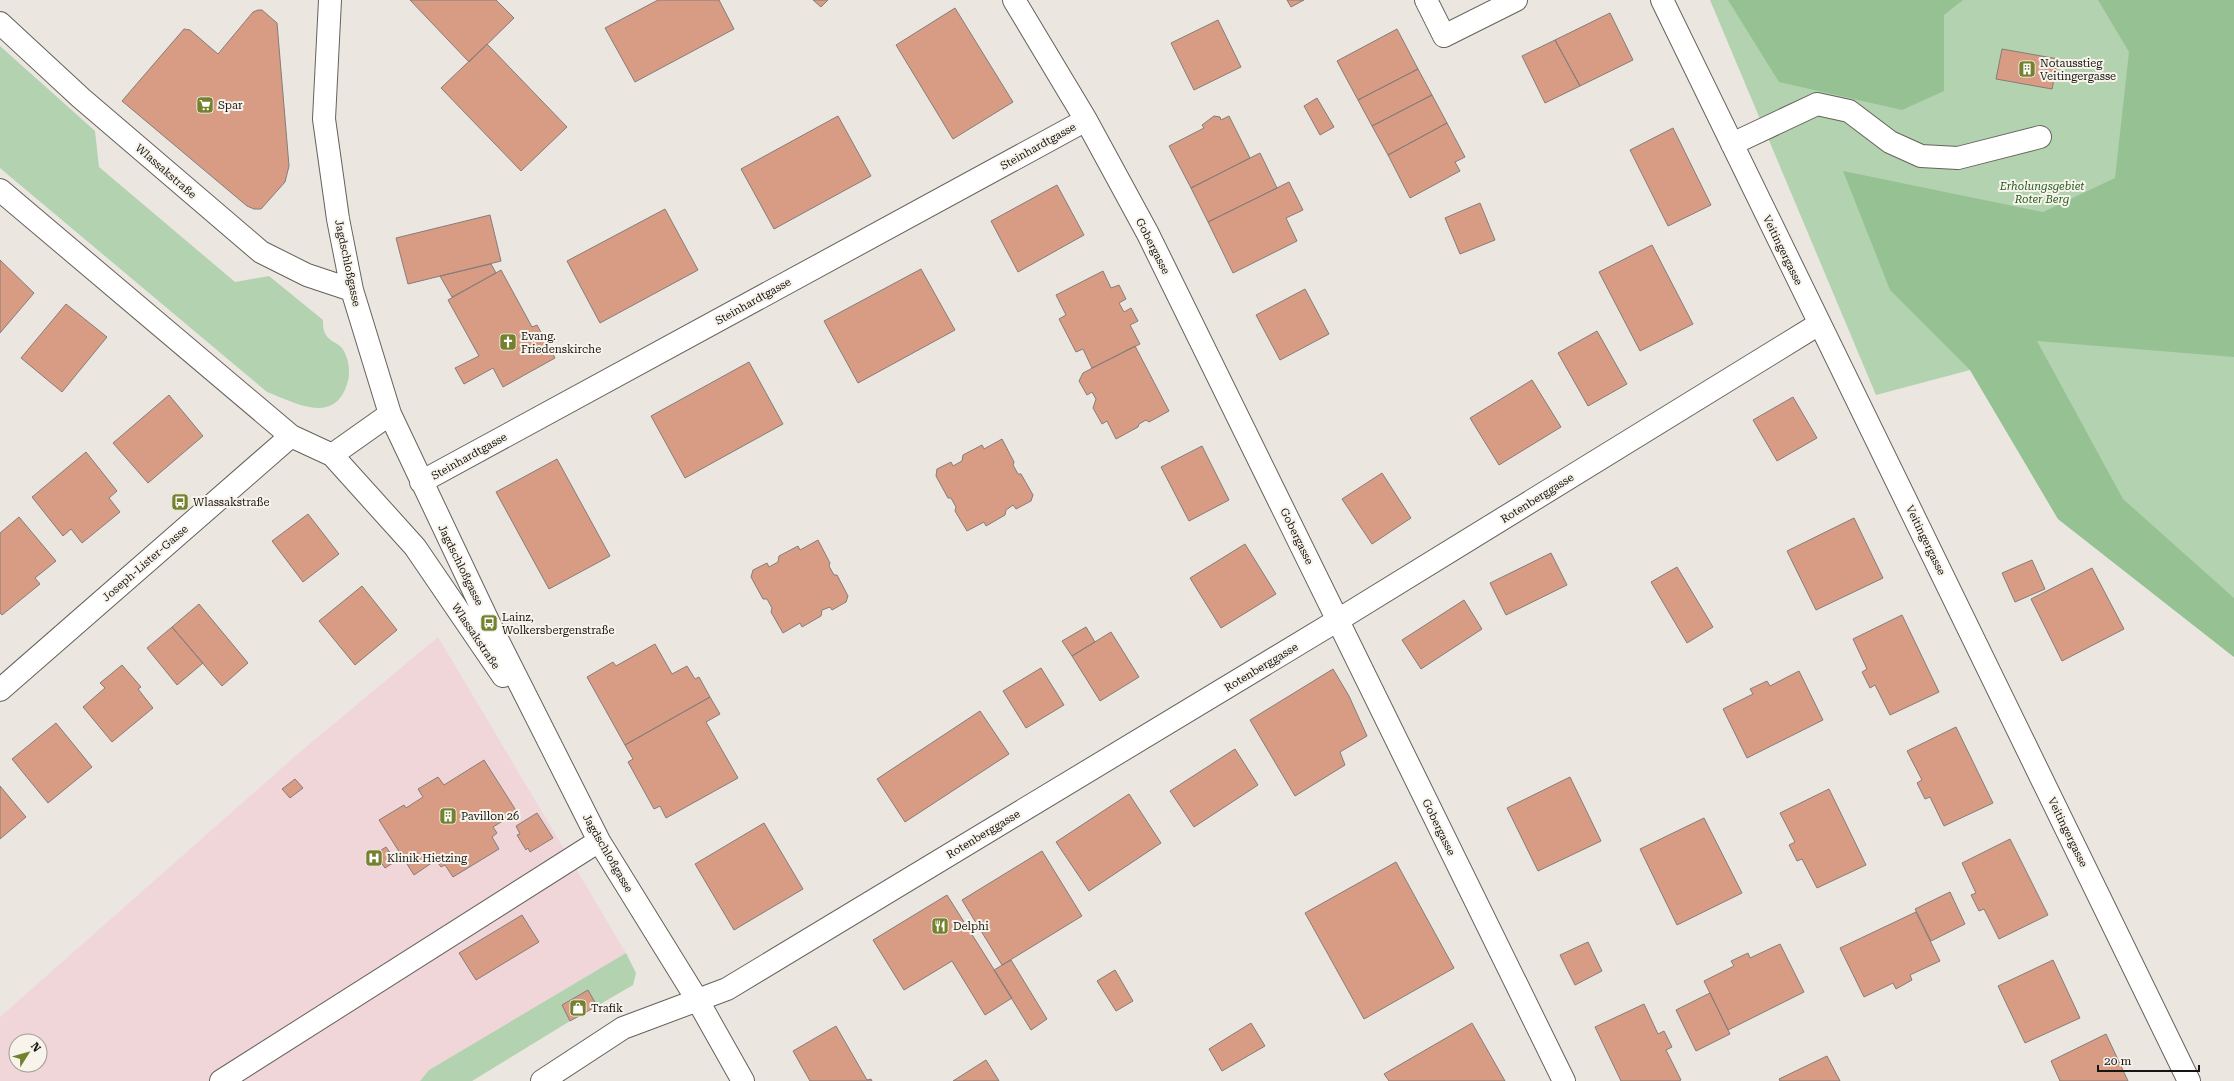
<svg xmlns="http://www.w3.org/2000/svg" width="2234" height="1081" viewBox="0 0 2234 1081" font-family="'Roboto Serif',serif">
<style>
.medical{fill:#f0d6d8;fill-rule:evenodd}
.green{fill:#b2d2b0}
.forest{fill:#96c293}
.building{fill:#d89b83;stroke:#857d7a}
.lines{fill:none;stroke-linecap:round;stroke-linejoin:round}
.minor-casing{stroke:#66625b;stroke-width:24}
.minor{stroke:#fff;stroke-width:22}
.labels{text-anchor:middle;stroke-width:4;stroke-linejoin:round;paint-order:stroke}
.poi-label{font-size:11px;fill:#171513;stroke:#f8f4ec;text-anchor:start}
.street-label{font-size:11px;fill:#171513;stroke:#f8f4ec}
.park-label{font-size:11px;font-style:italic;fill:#235f23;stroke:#f8f4ec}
</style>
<rect width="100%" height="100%" fill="#ebe6df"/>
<path class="medical" d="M438 637 626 953 429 1070 420 1081H0V1017L300 752ZM16 1041H40V1065H16Z"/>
<path class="green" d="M1710 0H2234V657L2058 519 1970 370 1876 395Z
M0 46 95 131 99 167 235 282 269 276 323 320C323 324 323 331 326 335 329 341 338 343 342 348 349 358 351 373 347 384 334 426 294 402 267 392L0 168Z
M626 953 636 973 633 985 597 1006 588 991 562 1005 570 1021 472 1081H420L429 1070Z"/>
<path class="forest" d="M1728 0H1963L1944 15V91L1902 110 1779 82Z
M2098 0H2234V357L2037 341 2123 499 2234 598V657L2058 519 1970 370 1890 290 1843 171 2043 212 2115 178 2129 52Z"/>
<path class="building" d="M410 0H496L514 18 469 62Z
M658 0H719L734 29 635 82 605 28Z
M813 0H828L821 7Z
M1287 0H1304L1291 7Z
M955 8 1013 102 953 139 896 45Z
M258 10H262L277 23 289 166 285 182 261 209H254L247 206 122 101 184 29 190 30 218 54 253 12Z
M1610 13 1633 60 1580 86 1555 40Z
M1218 20 1241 67 1194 90 1171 43Z
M1397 29 1418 69 1358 100 1337 61Z
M1555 40 1580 86 1545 103 1522 56Z
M487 44 567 127 521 171 441 88Z
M2002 49 2058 59 2052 89 1996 79Z
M1418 69 1432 95 1372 126 1358 100Z
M1432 95 1447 123 1388 155 1372 126Z
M1317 98 1334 127 1320 135 1304 106Z
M838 116 871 176 774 229 741 169Z
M1214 116 1220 117 1221 120 1229 116 1250 158 1191 188 1169 146 1204 128 1202 125Z
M1447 123 1465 157 1455 162 1460 171 1410 198 1388 155Z
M1673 128 1711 205 1668 226 1630 150Z
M1260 153 1277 188 1208 222 1191 188Z
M1289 182 1303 210 1286 218 1297 241 1233 273 1208 222Z
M1057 185 1084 235 1018 272 991 221Z
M1480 203 1495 240 1460 254 1445 218Z
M665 209 698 270 600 323 567 261Z
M490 215 501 261 408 284 396 238Z
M1652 245 1693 324 1640 351 1599 272Z
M0 260 34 293 0 333Z
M491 264 496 273 452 297 440 276Z
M921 269 955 330 858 383 824 321Z
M501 270 532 327 537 325 555 358 503 387 493 368 464 384 455 368 479 356 448 300Z
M1103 271 1111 288 1119 285 1126 299 1119 303 1124 312 1131 308 1138 321 1130 325 1140 344 1092 368 1083 349 1076 352 1059 319 1066 315 1056 295Z
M1305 289 1329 334 1280 360 1256 315Z
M66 304 107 337 62 392 21 358Z
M1597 331 1627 384 1588 406 1558 353Z
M1135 346 1169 411 1149 422 1146 420 1139 424 1138 427 1116 439 1107 421 1102 424 1093 408 1096 399 1092 392 1087 395 1079 381 1083 373Z
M749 362 783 424 685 478 651 416Z
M1532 380 1561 427 1499 465 1470 418Z
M169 395 203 436 148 483 113 443Z
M1793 397 1817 438 1777 461 1753 420Z
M1002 439 1014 462 1013 465 1018 474H1021L1033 495 1031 501 1016 509 1013 505 1006 510 1005 515 986 526 984 522 967 531 955 511 956 507 951 498H948L936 476 937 469 951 462 953 466 962 461 963 455 982 445 984 449Z
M1202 446 1229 500 1189 521 1161 467Z
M86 452 117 491 109 498 120 512 82 543 71 529 63 536 32 497Z
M557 459 610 556 549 589 496 492Z
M1382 473 1411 518 1372 544 1342 499Z
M308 514 339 554 303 582 272 541Z
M19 517 56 561 35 578 40 584 2 615 0 613V533Z
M1854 518 1883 578 1816 610 1787 551Z
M818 540 830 563 829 566 834 575H837L848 596 846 602 832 610 830 607 822 610 821 616 802 627 800 623 783 633 771 612 772 608 767 599H763L751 577 753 570 767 563 769 567 778 562 779 556 798 546 800 550Z
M1245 544 1276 594 1221 628 1190 578Z
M1551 553 1567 585 1506 615 1490 583Z
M2032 560 2045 589 2015 602 2002 573Z
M1677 567 1713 627 1687 643 1651 582Z
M2092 568 2124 629 2062 661 2031 599Z
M362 586 397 630 355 665 319 621Z
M1464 600 1482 629 1421 669 1402 640Z
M199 604 248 663 222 686 172 627Z
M1902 615 1939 692 1890 715 1875 685 1870 688 1862 672 1867 669 1853 639Z
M172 627 203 663 177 685 147 648Z
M1086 627 1095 642 1072 656 1062 641Z
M1111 632 1139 677 1100 701 1072 656Z
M655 644 672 674 687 666 695 679 699 677 710 697 625 745 587 677 613 662 616 666Z
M122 665 141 687 138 689 153 708 112 742 83 707 105 688 100 683Z
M1041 668 1064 705 1026 728 1003 691Z
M1333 669 1349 696 1367 736 1340 752 1345 765 1295 796 1250 720Z
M1799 671 1823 720 1747 758 1723 709 1753 694 1750 689 1767 681 1770 686Z
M710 697 720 714 706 722 738 778 666 818 660 806 654 809 628 762 633 759 625 745Z
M980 711 1009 754 905 822 877 779Z
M56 723 92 767 48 803 12 759Z
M1956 727 1993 803 1944 826 1930 797 1925 799 1917 783 1922 780 1907 751Z
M1235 749 1258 785 1194 827 1170 791Z
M484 760 517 812 493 827 497 833 492 837 499 849 453 877 445 865 441 867 436 860 414 875 379 820 404 805 406 808 423 797 418 789 438 777 444 785Z
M1570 777 1601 841 1538 871 1507 808Z
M295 779 303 788 290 798 282 789Z
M0 786 26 817 0 839Z
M1829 789 1866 865 1817 888 1802 859 1797 861 1789 845 1795 842 1780 813Z
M1129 794 1161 843 1089 891 1056 842Z
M537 813 553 838 530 852 528 848 526 850 517 835 520 834 516 826Z
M1704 818 1742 893 1677 925 1640 849Z
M764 823 803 889 734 930 695 864Z
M2010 839 2048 915 1999 939 1984 909 1979 911 1971 895 1976 893 1962 863Z
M386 847 396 861 385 868 375 854Z
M1042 851 1082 916 1002 965 962 900Z
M1396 862 1454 968 1364 1019 1305 913Z
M1950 892 1965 924 1931 941 1915 909Z
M947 895 1012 998 985 1015 952 961 904 990 873 940Z
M1916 912 1940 961 1910 975 1912 980 1896 989 1893 983 1864 997 1840 948Z
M522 915 539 942 476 980 459 953Z
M1588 942 1602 971 1575 985 1560 955Z
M1780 944 1804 992 1728 1030 1704 981 1734 966 1731 961 1748 953 1750 958Z
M1011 960 1047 1019 1031 1030 994 970Z
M2053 960 2080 1018 2025 1043 1998 986Z
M1115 970 1133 1001 1116 1011 1097 981Z
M588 990 597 1006 570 1021 562 1005Z
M1710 993 1730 1034 1696 1051 1676 1010Z
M1644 1004 1658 1034 1664 1031 1672 1047 1666 1050 1681 1080 1679 1081H1621L1595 1027Z
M1251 1023 1265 1046 1222 1071 1209 1049Z
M1472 1023 1505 1081H1389L1384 1074Z
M836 1026 867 1080 871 1079 872 1081H810L793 1051Z
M2106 1034 2128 1081H2060L2051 1061Z
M1827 1056 1840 1081H1780L1779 1079Z
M986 1060 999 1081H953Z"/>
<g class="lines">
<defs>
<path id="minor" d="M330 0 324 119 338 219 352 290 390 414 489 623 599 841 698 1001 743 1081
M1014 0 1086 120 1148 234 1564 1081
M1426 0 1444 36 1516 0
M1662 0 2189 1081
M0 23 81 98 261 252 307 275 352 290
M1732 144 1817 104 1849 111 1890 142 1921 156 1958 158 2040 137
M0 190 291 436 332 455 415 547 503 676
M332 455 390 414
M421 482 1086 120
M0 690 291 436
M221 1081 599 841
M542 1081 623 1028 727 989 1338 620 1819 324"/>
</defs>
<use href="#minor" class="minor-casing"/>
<use href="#minor" class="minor"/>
</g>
<defs>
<symbol id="building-square" viewBox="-11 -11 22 22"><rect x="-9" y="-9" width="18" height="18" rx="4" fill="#74812e" stroke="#f8f4ec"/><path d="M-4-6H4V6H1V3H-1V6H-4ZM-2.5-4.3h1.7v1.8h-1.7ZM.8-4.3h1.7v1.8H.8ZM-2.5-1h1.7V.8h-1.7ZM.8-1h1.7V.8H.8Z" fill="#fff"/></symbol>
<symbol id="supermarket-square" viewBox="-11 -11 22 22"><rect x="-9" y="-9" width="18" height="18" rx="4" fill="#74812e" stroke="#f8f4ec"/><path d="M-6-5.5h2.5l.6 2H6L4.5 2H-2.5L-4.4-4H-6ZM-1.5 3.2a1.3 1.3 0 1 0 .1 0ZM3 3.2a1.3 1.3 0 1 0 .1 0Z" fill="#fff"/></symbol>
<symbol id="church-square" viewBox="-11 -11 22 22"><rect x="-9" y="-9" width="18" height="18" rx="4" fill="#74812e" stroke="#f8f4ec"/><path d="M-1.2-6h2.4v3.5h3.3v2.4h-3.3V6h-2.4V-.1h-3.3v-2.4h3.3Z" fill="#fff"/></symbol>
<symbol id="bus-square" viewBox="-11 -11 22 22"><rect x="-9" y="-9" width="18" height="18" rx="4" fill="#74812e" stroke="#f8f4ec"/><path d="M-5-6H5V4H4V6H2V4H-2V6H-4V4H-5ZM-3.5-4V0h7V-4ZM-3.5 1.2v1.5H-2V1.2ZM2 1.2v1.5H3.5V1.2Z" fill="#fff"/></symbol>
<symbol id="hospital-square" viewBox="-11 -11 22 22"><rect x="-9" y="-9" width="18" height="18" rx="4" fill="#74812e" stroke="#f8f4ec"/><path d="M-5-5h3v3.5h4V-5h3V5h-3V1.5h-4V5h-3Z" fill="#fff"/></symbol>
<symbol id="restaurant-square" viewBox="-11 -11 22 22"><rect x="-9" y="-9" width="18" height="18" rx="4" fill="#74812e" stroke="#f8f4ec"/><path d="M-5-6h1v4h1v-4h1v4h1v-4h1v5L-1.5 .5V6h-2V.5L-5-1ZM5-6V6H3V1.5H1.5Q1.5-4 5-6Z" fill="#fff"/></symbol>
<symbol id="shop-square" viewBox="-11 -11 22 22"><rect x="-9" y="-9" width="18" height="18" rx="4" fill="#74812e" stroke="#f8f4ec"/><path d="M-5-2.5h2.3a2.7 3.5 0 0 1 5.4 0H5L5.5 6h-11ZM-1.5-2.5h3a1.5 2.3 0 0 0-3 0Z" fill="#fff"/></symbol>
</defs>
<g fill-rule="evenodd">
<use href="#building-square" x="2017" y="59" width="20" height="20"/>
<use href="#supermarket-square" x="195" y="95" width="20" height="20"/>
<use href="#church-square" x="498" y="332" width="20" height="20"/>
<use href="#bus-square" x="170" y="492" width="20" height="20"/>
<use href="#bus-square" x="479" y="613" width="20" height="20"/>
<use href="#building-square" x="438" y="806" width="20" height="20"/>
<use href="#hospital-square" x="364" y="848" width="20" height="20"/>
<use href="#restaurant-square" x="930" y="916" width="20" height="20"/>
<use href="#shop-square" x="568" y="998" width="20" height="20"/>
</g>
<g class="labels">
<g class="poi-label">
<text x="2040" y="67">Notausstieg<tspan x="2040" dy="13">Veitingergasse</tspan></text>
<text x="218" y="109">Spar</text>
<text x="521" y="340">Evang.<tspan x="521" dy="13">Friedenskirche</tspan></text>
<text x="193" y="506">Wlassakstraße</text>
<text x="502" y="621">Lainz,<tspan x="502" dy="13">Wolkersbergenstraße</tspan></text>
<text x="461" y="820">Pavillon 26</text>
<text x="387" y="862">Klinik Hietzing</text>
<text x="953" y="930">Delphi</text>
<text x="591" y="1012">Trafik</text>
</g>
<g class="street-label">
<text transform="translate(1038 146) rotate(-29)" y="4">Steinhardtgasse</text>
<text transform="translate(166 171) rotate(41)" y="4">Wlassakstraße</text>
<text transform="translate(1153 246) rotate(63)" y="4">Gobergasse</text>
<text transform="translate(1783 250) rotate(64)" y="4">Veitingergasse</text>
<text transform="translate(348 263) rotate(78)" y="4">Jagdschloßgasse</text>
<text transform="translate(753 301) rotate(-29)" y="4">Steinhardtgasse</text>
<text transform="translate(469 456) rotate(-29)" y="4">Steinhardtgasse</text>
<text transform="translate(1537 498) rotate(-32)" y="4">Rotenberggasse</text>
<text transform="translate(1297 536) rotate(64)" y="4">Gobergasse</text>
<text transform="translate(1926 540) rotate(64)" y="4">Veitingergasse</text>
<text transform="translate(145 563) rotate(-41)" y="4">Joseph-Lister-Gasse</text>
<text transform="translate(461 565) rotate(64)" y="4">Jagdschloßgasse</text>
<text transform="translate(476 636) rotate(56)" y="4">Wlassakstraße</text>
<text transform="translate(1261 667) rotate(-31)" y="4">Rotenberggasse</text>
<text transform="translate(1439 827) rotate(64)" y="4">Gobergasse</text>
<text transform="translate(2068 832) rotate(64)" y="4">Veitingergasse</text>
<text transform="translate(983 834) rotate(-31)" y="4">Rotenberggasse</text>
<text transform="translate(608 853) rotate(60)" y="4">Jagdschloßgasse</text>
</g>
<g class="park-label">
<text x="2042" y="190">Erholungsgebiet<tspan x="2042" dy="13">Roter Berg</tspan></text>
</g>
</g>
<g transform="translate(28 1053) rotate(53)"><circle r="19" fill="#f8f4ec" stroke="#9e9b95"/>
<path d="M0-3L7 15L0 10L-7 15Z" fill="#74812e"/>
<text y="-6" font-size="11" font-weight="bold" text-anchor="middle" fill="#171513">N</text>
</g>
<path d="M2098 1065v6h101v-6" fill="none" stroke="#171513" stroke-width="2"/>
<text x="2104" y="1065" font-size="12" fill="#171513" stroke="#f8f4ec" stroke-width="3" paint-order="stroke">20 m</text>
</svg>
